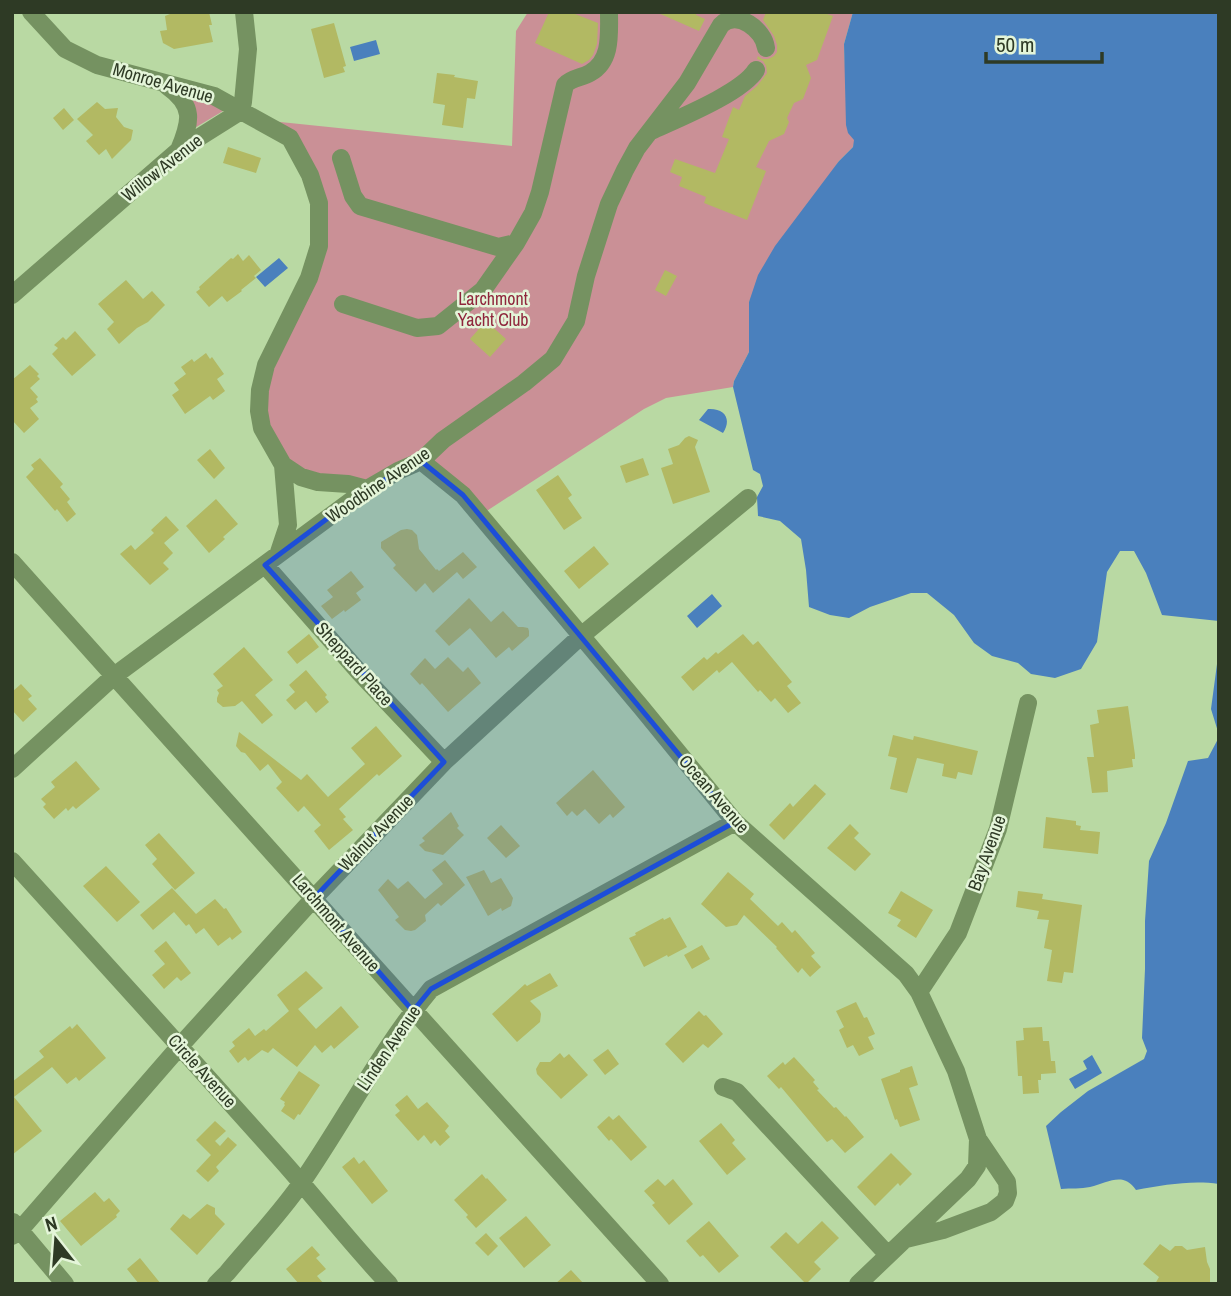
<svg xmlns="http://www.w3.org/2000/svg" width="1231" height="1296" viewBox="0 0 1231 1296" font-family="'Archivo Narrow',sans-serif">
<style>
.green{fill:#ca9096}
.water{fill:#4a80bd}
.building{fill:#b2b963}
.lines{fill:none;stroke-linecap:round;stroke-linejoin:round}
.minor{stroke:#759261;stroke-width:18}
.marked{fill:#1d4ed8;fill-opacity:0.2;stroke:#1d4ed8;stroke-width:5;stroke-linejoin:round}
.labels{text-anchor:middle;stroke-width:5;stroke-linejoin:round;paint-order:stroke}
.street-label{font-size:18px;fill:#2e3a25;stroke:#e4f5d9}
.park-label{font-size:18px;fill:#8f263c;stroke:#e4f5d9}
</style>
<rect width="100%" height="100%" fill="#b9d9a3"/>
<path class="green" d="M528 12H853L844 44 848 132 855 140 853 147 839 161 749 302V352L734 381 733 387 666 398 644 409 482 514 421 459 367 486 302 476 264 427 262 392 308 287 322 205 292 138 261 120 512 146 516 31Z
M183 95 228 108 193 129Z"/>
<path class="water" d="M853 12H1219V621L1162 615 1146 573 1134 551H1120L1107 572 1097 642 1081 669 1055 678 1031 674 1018 663 992 656 974 643 954 615 927 593H911L870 607 849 618 830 615 809 607 806 570 801 539 780 521 758 516 757 497 763 486 760 474 753 470 733 387 734 381 749 352V302L758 275 775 246 839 161 853 147 854 140 848 133 846 125 844 44Z
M376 40 380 54 354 61 350 47Z
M279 258 288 268 265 287 256 277Z
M708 409C725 408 732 419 723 433L699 420Z
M712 594 722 606 697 628 687 616Z
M1217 664 1219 665V735L1211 709Z
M1219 737V1184C1191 1180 1164 1185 1136 1190 1123 1171 1108 1183 1090 1187 1081 1189 1071 1188 1061 1189L1046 1126 1061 1112 1088 1091 1144 1059 1147 1051 1142 1038 1145 969V921L1149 861 1166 823 1188 761 1208 758Z
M1092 1055 1102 1073 1075 1089 1069 1079 1087 1069 1083 1061Z"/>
<path class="building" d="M169 12H209L212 25H209L213 42 174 49 163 43 160 31 167 30 165 16 170 14Z
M549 12H570L598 23 597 44 593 55 589 60 582 64 535 43Z
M656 12H697L696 15 705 19 699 31Z
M766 12H821L833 16 817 60 806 65 811 78 803 99 794 103 787 118 789 122 784 134 769 141 756 167 766 171 747 220 704 203 706 197 679 186 682 177 670 172 675 159 715 173 729 139 722 137 733 107 739 110 745 96 757 86 767 73 766 66 763 61 757 59 758 56 762 59H768L774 56 777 52V45L774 36 763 20Z
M334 23 346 66 343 67 345 72 324 78 311 29Z
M437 73 455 75 454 77 478 81 475 99 467 98 463 128 442 125 445 105 433 103Z
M97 102 105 109 118 108 116 117 124 127 133 130 131 140 112 159 106 149 99 155 86 141 93 135 77 119Z
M64 108 74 120 63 130 53 118Z
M228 147 261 158 256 173 223 163Z
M238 254 243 261 249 255 261 270 254 276 256 278 241 290 242 291 227 302 222 296 209 307 196 292 200 289 199 287 231 258 233 259Z
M665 270 677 276 666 296 655 290Z
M126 280 143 299 152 291 165 305 148 322 137 328 119 344 107 329 114 322 98 304Z
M486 321 506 339 490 357 470 339Z
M75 331 96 355 72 376 52 354 58 348 54 345 63 337 66 340Z
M206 353 210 359 212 357 224 374 217 379 225 391 213 400 210 396 185 414 172 395 179 390 174 383 186 374 181 367 192 359 194 362Z
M30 365 39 374 37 376 40 379 30 388 38 397 36 399 38 402 30 408 39 419 24 433 12 420V380Z
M689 436 698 440 695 447 710 492 673 504 661 468 673 464 668 449 679 445 685 438Z
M210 449 225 468 214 479 197 460Z
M40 458 63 484 60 487 70 499 67 502 76 514 67 522 57 509 55 511 26 477 34 469 31 465Z
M643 458 649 475 626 483 620 466Z
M558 475 572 495 568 498 582 518 564 530 536 490Z
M216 499 238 524 223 537 225 539 209 553 186 526Z
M166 516 179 530 164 543 173 553 163 563 169 569 150 585 120 554 131 545 135 550 154 533 151 530Z
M407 529 412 530 417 535 419 549 436 570 437 569 439 571 463 552 477 567 463 579 457 572 433 593 425 583 416 592 393 568 396 565 381 548V542L401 530Z
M594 546 609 564 579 589 564 571Z
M351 571 364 587 356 593 361 600 345 612 344 610 332 619 321 606 333 597 327 590Z
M469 598 491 622 503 611 518 627H523L528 628 529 631V636L512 651 509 647 496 658 470 628 449 646 435 631Z
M309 634 319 647 297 664 287 652Z
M743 634 753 645 758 641 792 682 787 686 801 703 788 713 775 698 771 702 760 690 758 692 732 662 719 673 717 670 693 691 681 677 704 657 707 660 716 652 718 654Z
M244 647 273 680 255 695 273 715 262 724 242 701 235 706 223 707 217 702V698L219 693 217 690 223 686 213 674Z
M448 657 463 672 468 667 481 683 448 712 422 683 420 685 410 674 425 658 435 669Z
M306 670 327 695 325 697 329 702 316 713 306 701 295 710 286 700 295 692 289 685Z
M21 684 32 696 28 699 37 709 23 722 12 710V692Z
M1128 706 1135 755V759H1132L1133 767 1107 771 1108 792 1092 793 1087 757H1094L1090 725 1099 723 1097 710Z
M376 726 402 756 379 776 377 774 339 809 346 817 343 819 353 830 329 850 314 831 321 825 304 806 298 812 276 788 282 782 268 764 260 771 245 753 241 752 236 746 239 732 301 780 307 774 328 797 365 764 351 748Z
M893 735 913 740 914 736 978 751 972 775 958 772 956 779 942 776 944 764 917 758 907 793 890 789 897 758 888 756Z
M76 761 100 789 76 809 73 806 68 811 66 808 54 819 43 807 46 804 41 799 55 787 51 782Z
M593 770 625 807 613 818 610 814 599 824 585 809 577 816 572 811 567 816 556 803Z
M815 784 826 794 784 840 769 825 790 803 793 807Z
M451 812 459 826 457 828 464 835 443 855 425 851 419 845 425 841 422 838Z
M1046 817 1076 821V825L1081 826 1080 830 1100 832 1098 854 1043 848Z
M850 824 859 833 854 838 871 854 855 871 827 848Z
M501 825 520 846 506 858 487 838Z
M159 833 195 873 175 890 152 864 157 859 145 845Z
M445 860 465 885 441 906 438 903 425 915 426 921 415 930 411 931 405 930 395 920 399 917 378 890 388 879 398 889 408 881 425 899 443 884 432 870Z
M106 866 140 902 117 922 83 886Z
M484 870 491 883 501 878 513 898 511 906 502 911 501 908 488 916 466 877Z
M728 872 754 894 750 899 778 926 782 922 792 933 795 930 815 953 811 956 821 967 810 977 802 968 798 973 776 948 777 947 744 915 737 925 726 927 701 904Z
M172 888 196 914 215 899 224 909 226 908 242 932 232 940 230 937 218 946 204 928 196 934 189 924 186 926 174 912 153 930 140 915Z
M901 891 933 910 916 938 897 926 901 920 888 913Z
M1018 891 1043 894 1042 899 1082 905 1073 973 1064 972 1062 983 1047 981 1052 950 1044 948 1049 920 1037 919 1039 911 1016 907Z
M670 917 687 947 668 957 667 955 644 967 629 938 636 935 635 933 663 918 664 920Z
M166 941 191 973 181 981 177 977 164 989 152 975 165 964 154 951Z
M702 945 710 959 692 969 684 955Z
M306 971 323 988 298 1009 316 1029 341 1006 359 1027 334 1049 331 1045 322 1053 315 1045 297 1067 273 1048 268 1053 262 1050 248 1061 245 1057 238 1063 229 1051 235 1046 232 1042 249 1028 255 1036 264 1029 266 1031 289 1011 277 995Z
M550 973 558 986 530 1001 540 1011 541 1014 540 1022 517 1042 492 1014 525 984 527 986Z
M856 1002 864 1018 867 1017 875 1034 868 1037 874 1049 859 1056 853 1045 847 1048 839 1030 844 1027 836 1011Z
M699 1011 704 1016 706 1015 723 1034 708 1048 703 1044 683 1063 665 1044Z
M77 1024 106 1058 79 1081 76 1077 67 1084 52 1067 14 1097 42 1131 12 1155V1082L44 1057 39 1051 70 1026 72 1029Z
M1042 1027 1043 1041H1049L1051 1061H1055L1056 1073 1041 1074V1080H1038L1039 1093 1023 1094 1022 1076H1018L1016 1041 1024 1040 1023 1028Z
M608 1049 619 1064 605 1075 593 1060Z
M560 1053 564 1058 569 1054 588 1075 561 1099 537 1074 536 1069 540 1062H550Z
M794 1057 815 1080 813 1082 819 1089 817 1090 834 1108 836 1107 845 1117 846 1116 864 1137 845 1153 832 1139 827 1142 781 1087 779 1089 767 1076 783 1062 785 1065Z
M912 1066 918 1085 909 1088 920 1120 900 1127 897 1119 895 1120 881 1079 900 1072V1070Z
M299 1071 320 1085 300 1115 298 1114 294 1120 281 1111 285 1105 284 1104 285 1102 280 1099Z
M407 1095 418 1109 427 1102 449 1126 445 1131 450 1137 440 1146 435 1140 431 1144 424 1135 418 1141 395 1115 400 1111 395 1105Z
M619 1115 647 1147 631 1161 611 1139 609 1141 597 1127 609 1116 613 1120Z
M215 1121 226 1131 215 1141 220 1146 228 1137 237 1145 216 1167 219 1171 208 1182 196 1171 211 1155 196 1140Z
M721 1123 735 1140 732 1143 746 1159 727 1175 699 1141Z
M891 1153 912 1174 900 1186 898 1183 875 1206 857 1187Z
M354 1157 359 1164 364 1160 388 1191 372 1204 342 1167Z
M482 1174 486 1179 487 1178 507 1200 476 1228 466 1217 468 1215 454 1200Z
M658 1179 665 1186 673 1179 693 1204 669 1225 652 1205 655 1203 644 1191Z
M95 1192 104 1202 109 1198 120 1211 116 1215 117 1217 81 1246 60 1221Z
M207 1204 215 1208V1214L225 1224 197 1255 170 1229 183 1214 190 1219Z
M526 1216 551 1245 524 1268 499 1238Z
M709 1221 739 1256 719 1273 703 1255 700 1257 686 1241Z
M822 1221 839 1238 814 1262 821 1269 806 1284 770 1247 786 1232 798 1244Z
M486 1233 498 1246 488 1256 475 1243Z
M1160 1244 1170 1251 1175 1246H1182L1187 1250 1205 1247 1207 1262 1210 1269V1284H1155L1159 1277 1143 1264Z
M312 1246 320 1255 316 1258 326 1269 317 1276 324 1284H299L286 1269Z
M140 1258 161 1284H139L127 1269Z
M571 1270 584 1284H555Z"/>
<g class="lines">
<path class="minor" d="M31 12 65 49 97 65 214 96 290 138 310 175 319 203V246L309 278 266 365 260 390 259 411 262 428 283 465 301 477 318 482 348 484 367 489
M167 86C195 106 191 121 179 150
M651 131C677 119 742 93 756 70
M341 158 353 196 360 206 498 247 516 243 533 213 540 192 565 85C571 78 581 78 590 73 612 61 609 34 609 12
M12 295 179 150 241 111 243 102 248 49 244 12
M343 304 417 328 438 326 483 290 516 243
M421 461 463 495 641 707 735 822 906 974 919 992 941 1039 956 1071 978 1139 1007 1182 1008 1193 1005 1201 991 1212 943 1230 906 1239
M278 555 288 525 283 465
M12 562C228 803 443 1044 660 1284
M265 565 359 672 444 762
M12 769 114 676 367 489 398 471 421 461 443 440 524 383 553 359 576 321 586 276 609 204 625 170 637 148 687 83 721 25C737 9 764 30 766 48
M12 861C101 959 189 1056 277 1155 315 1197 349 1242 389 1284
M919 992 958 933 998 829 1028 703
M723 1087 737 1092 888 1255
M13 1222 65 1284
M12 1236 20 1230 180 1046 314 898 444 762 581 636 748 498
M216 1284 227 1273C252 1243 280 1214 302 1182 346 1118 381 1049 431 989L735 822
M858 1284 968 1179 977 1166 978 1139"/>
</g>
<path class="marked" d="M421 461 463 495 735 822 431 989 413 1011 314 898 444 762 265 565 367 489Z"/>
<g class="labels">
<g class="street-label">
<text transform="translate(163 83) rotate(16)" y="6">Monroe Avenue</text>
<text transform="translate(162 168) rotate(-38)" y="6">Willow Avenue</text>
<text transform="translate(378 485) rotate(-34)" y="6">Woodbine Avenue</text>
<text transform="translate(354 664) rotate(48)" y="6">Sheppard Place</text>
<text transform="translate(714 794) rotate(49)" y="6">Ocean Avenue</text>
<text transform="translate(376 833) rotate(-46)" y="6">Walnut Avenue</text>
<text transform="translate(987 853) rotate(-70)" y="6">Bay Avenue</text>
<text transform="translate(336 923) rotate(49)" y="6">Larchmont Avenue</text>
<text transform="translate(389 1048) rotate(-56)" y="6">Linden Avenue</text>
<text transform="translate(202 1071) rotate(48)" y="6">Circle Avenue</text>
</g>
<g class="park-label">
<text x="493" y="305">Larchmont<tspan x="493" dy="21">Yacht Club</tspan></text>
</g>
</g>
<rect width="1231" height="1296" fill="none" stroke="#2e3a25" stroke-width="28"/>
<g transform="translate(56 1240) rotate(343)" stroke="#e4f5d9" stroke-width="5" paint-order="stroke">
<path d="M0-5L12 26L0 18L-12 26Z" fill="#2e3a25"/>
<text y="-10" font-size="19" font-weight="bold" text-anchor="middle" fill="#2e3a25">N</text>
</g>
<path d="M986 52v10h116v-10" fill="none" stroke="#2e3a25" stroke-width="3.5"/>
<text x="996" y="52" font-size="21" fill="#2e3a25" stroke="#e4f5d9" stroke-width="5" paint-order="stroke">50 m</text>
</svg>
